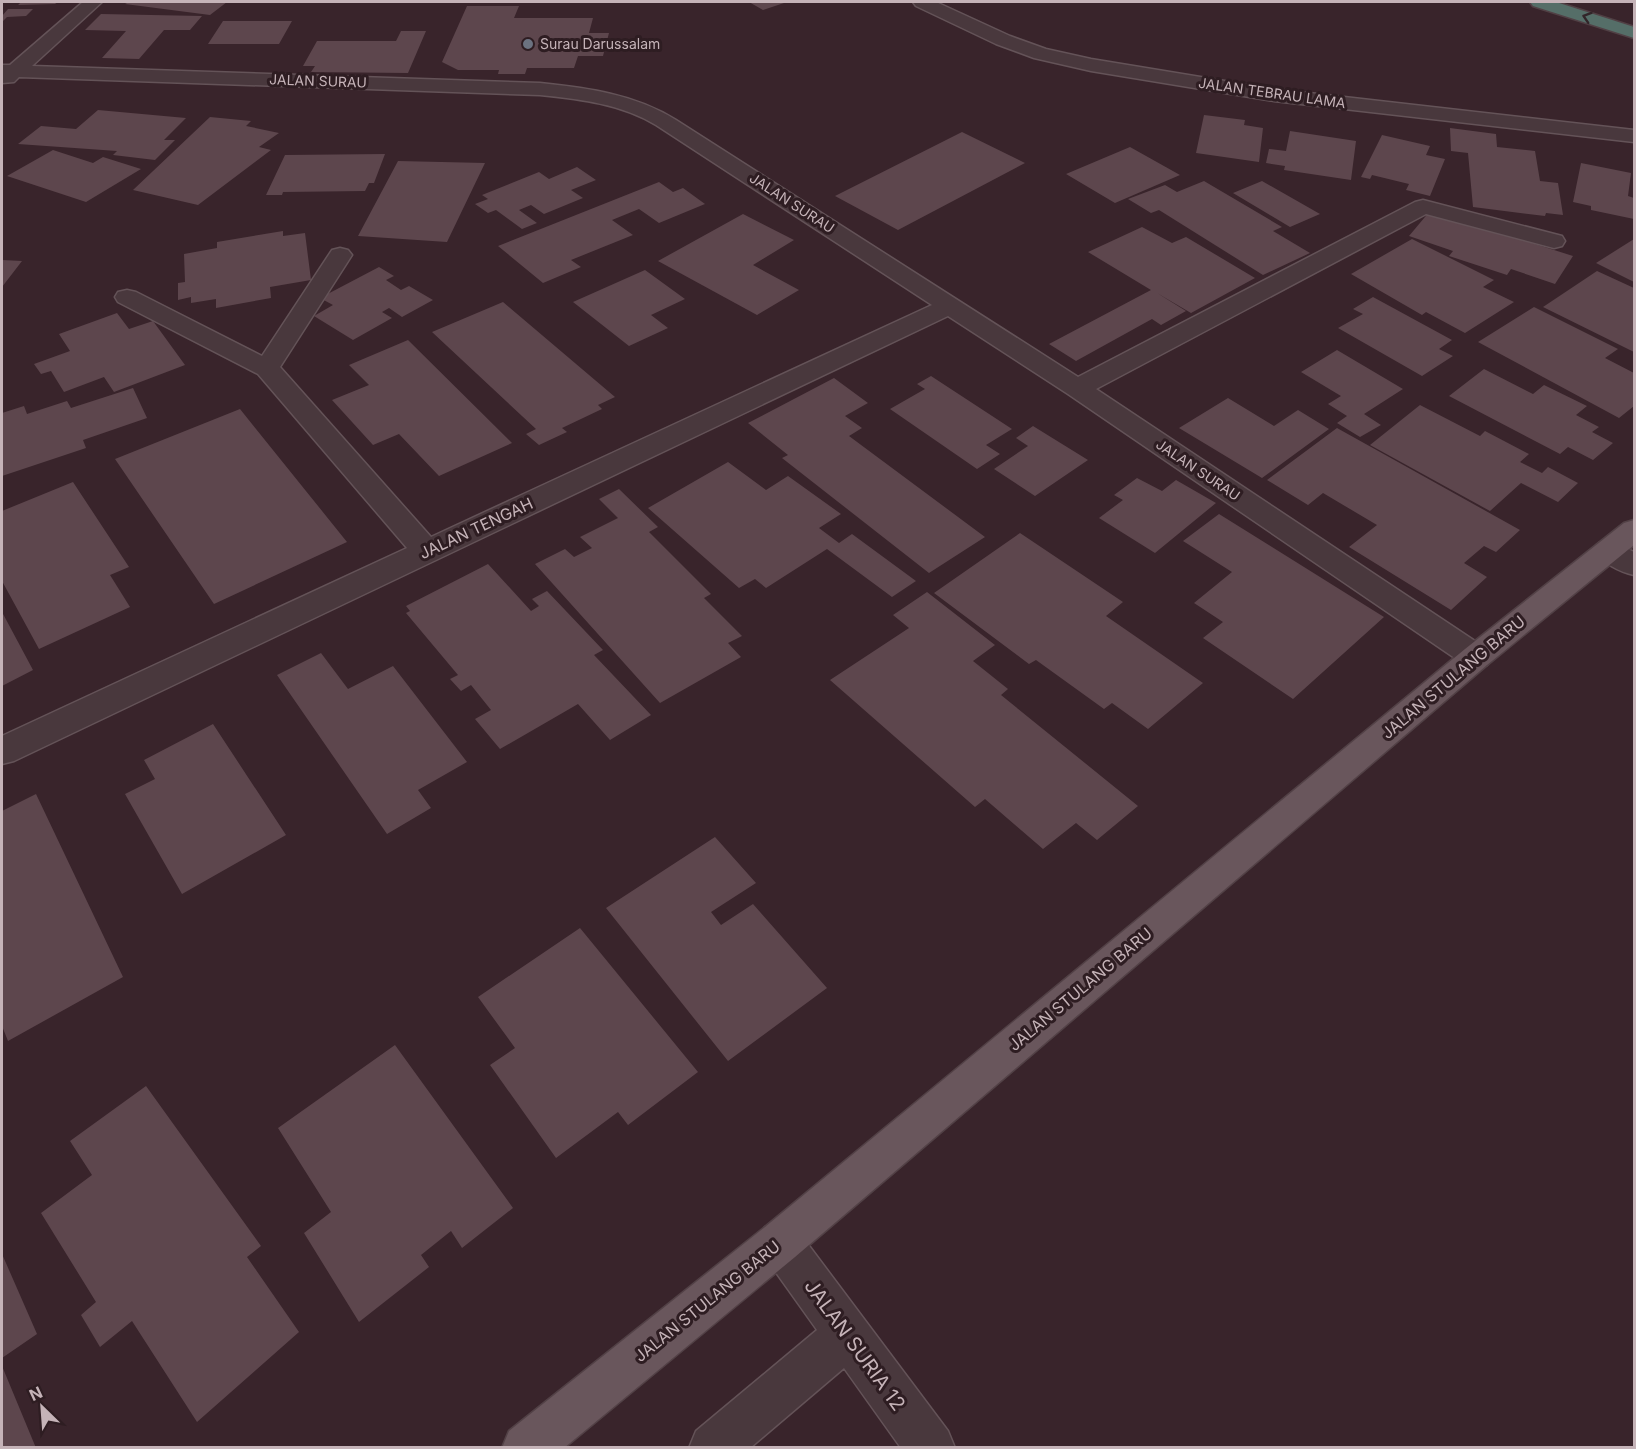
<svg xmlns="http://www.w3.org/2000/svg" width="1636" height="1449" viewBox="0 0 1636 1449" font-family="Inter,sans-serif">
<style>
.building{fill:#5d464d}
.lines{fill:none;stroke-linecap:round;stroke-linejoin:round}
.minor-casing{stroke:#645358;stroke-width:3}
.major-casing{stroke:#524146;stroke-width:3}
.highway-casing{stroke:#514045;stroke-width:3}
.minor{fill:#49383d;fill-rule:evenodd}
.major{fill:#69565c;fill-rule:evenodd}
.highway{fill:#556e68;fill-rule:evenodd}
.oneway{stroke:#322529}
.worship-dot{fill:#6b7280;stroke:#2e1d22;stroke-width:2}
.labels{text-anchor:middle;stroke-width:6;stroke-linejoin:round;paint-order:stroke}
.far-poi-label{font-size:14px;fill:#c5b3b8;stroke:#2e1d22;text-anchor:start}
.far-street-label{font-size:14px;fill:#c5b3b8;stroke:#2e1d22}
.street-label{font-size:16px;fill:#c5b3b8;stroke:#2e1d22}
.near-street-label{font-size:20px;fill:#c5b3b8;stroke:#2e1d22}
</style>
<rect width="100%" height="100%" fill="#39242b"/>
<path class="building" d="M21 2H58L55 4 18 5Z
M129 2H227L210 15 125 4Z
M749 2H787L763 10Z
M467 6H519L514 18H593L589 33H609L603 56H578L574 68H527L525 74H498L499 70H458L442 62Z
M8 9H33L26 16 7 17 2 22V16Z
M101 14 202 16 190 30H164L139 59 102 58 126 31 85 30Z
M223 21H292L279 44H208Z
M401 31H426L408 73 311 72 315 66H303L317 41H396Z
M98 110 186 118 164 140H175L155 160 113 155 117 151 18 144 41 126 76 129Z
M1204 115 1245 120 1244 125 1263 128 1259 162 1196 153Z
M210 117 251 121 246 126 279 133 259 147 271 150 198 205 133 190Z
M1450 128 1496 134 1497 147 1535 151 1540 181 1558 183 1563 215 1546 213 1545 216 1473 207 1468 153 1451 151Z
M1290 131 1356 141 1351 180 1284 170 1285 166 1266 163 1269 149 1286 151Z
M962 132 1025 163 898 230 835 196Z
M1382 135 1430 146 1426 155 1445 159 1430 196 1406 190 1409 184 1372 175 1370 179 1361 177Z
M1130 147 1180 175 1115 203 1066 174Z
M53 150 93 163 103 157 141 169 86 202 7 176Z
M385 154 374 183H369L365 191 283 192 282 195H266L285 155Z
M398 161 485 163 447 242 358 236Z
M1581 163 1631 173 1628 196 1634 198V219L1591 210V206L1573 202Z
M577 167 596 180 571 190 583 198 544 214 531 205 519 210 537 223 522 229 496 210 488 213 475 204 488 199 482 195 539 172 549 179Z
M1204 181 1282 227 1273 231 1310 253 1263 275 1159 210 1151 213 1128 199 1165 185 1177 192Z
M1262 181 1320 214 1290 227 1233 193Z
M659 182 673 192 683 188 705 204 659 223 639 209 612 220 633 235 571 260 581 267 543 283 498 246Z
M1430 211 1573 256 1555 284 1511 269 1507 275 1449 256 1453 251 1409 236Z
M743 214 794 240 753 265 799 290 757 315 658 261Z
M1142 227 1172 243 1186 237 1255 278 1191 313 1157 293 1186 311 1161 325 1152 319 1076 361 1049 344 1151 290 1088 252Z
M283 231V236L305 233 311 280 270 287 271 298 216 308V299L191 303V297L178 300V283L185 282 184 254 217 248V242Z
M1412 239 1494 280 1483 287 1514 302 1465 333 1426 312 1422 315 1351 274Z
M1634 239V282L1596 263Z
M2 260 22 261 2 287Z
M379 267 394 276 386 280 401 290 409 286 433 300 402 317 389 308 382 312 392 318 353 340 314 316 333 305 320 298Z
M645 270 685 299 651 315 668 328 629 346 573 302Z
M1597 271 1634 288V352L1543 307Z
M1373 297 1452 340 1439 349 1453 356 1422 376 1338 328 1363 314 1353 309Z
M503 302 615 397 598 405 602 409 562 428 567 432 539 445 526 434 536 429 432 332Z
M1534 307 1618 349 1605 358 1634 373V406L1619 418 1478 342Z
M117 313 129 329 153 321 185 365 114 392 104 377 64 392 51 371 41 374 34 364 70 351 59 334Z
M408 340 512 443 439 476 399 434 373 445 332 400 369 385 349 365Z
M1337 350 1403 389 1364 414 1381 425 1360 437 1337 423 1347 416 1328 404 1341 396 1301 372Z
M1484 369 1533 394 1544 385 1587 406 1576 415 1599 427 1592 432 1613 443 1593 460 1568 447 1560 454 1449 396Z
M931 376 1012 429 986 445 1000 454 977 469 890 409 925 389 917 384Z
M834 378 868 403 845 416 862 428 849 436 985 537 929 573 782 458 788 455 748 423Z
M133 388 147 418 83 440 86 448 2 476V413L24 406 27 414 67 401 71 408Z
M1228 398 1274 426 1298 410 1329 429 1262 478 1179 428Z
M1420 405 1480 436 1485 431 1529 454 1520 462 1542 473 1548 467 1578 483 1558 502 1521 483 1490 511 1370 445Z
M240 409 347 542 214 604 115 459Z
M1033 426 1088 460 1035 496 994 469 1028 446 1016 438Z
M1337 428 1520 530 1496 552 1484 546 1464 563 1487 577 1451 610 1349 547 1377 525 1323 493 1308 505 1267 480Z
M728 462 766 490 788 476 841 514 819 528 839 543 852 534 916 581 892 597 827 549 766 588 755 579 739 588 648 508Z
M1137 478 1162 491 1176 480 1216 503 1155 553 1099 518 1123 500 1114 495Z
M73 482 129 567 110 575 130 607 39 649 2 581V511Z
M619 489 658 527 649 532 711 594 704 598 742 636 728 643 741 657 660 703 535 564 565 549 574 557 592 548 580 537 618 518 599 499Z
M1219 514 1384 617 1293 699 1203 638 1223 622 1194 603 1232 572 1183 541Z
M1020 533 1123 602 1106 616 1203 683 1148 729 1112 703 1104 709 1036 660 1029 664 934 593Z
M488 564 531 611 539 606 532 599 547 591 603 650 594 655 651 715 610 740 578 704 500 749 475 719 491 710 471 685 461 691 450 679 458 675 406 613 410 611 406 606Z
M927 592 995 645 973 661 1008 689 1001 695 1138 806 1097 840 1076 823 1043 849 985 799 975 807 830 680 909 628 893 615Z
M2 612 33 670 2 686Z
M321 653 348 689 393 666 467 762 418 790 431 808 387 834 277 675Z
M213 724 286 835 182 894 125 794 155 779 144 760Z
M36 794 123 977 8 1041 2 1026V811Z
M715 837 756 883 711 912 721 925 753 904 827 988 728 1061 606 908Z
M580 928 698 1072 628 1125 618 1112 556 1158 490 1065 515 1048 478 997Z
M395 1045 513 1208 462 1248 451 1231 421 1255 429 1267 359 1322 304 1233 331 1212 278 1128Z
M146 1086 261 1246 247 1257 299 1332 197 1422 132 1321 100 1347 81 1315 96 1302 41 1213 92 1175 70 1141Z
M2 1254 37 1334 2 1358Z
M2 1366 36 1448H2Z"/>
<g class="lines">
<defs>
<path id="minor" d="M83 2H102L32 66 540 83C587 88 635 94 676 120L1078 377 1415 202 1423 200 1562 236 1565 241 1562 246 1554 248 1426 214 1096 389 1487 649 1492 657 1487 665 1476 669 1465 665 1068 394 948 316 14 761 2 764V736L407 548 258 374 118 302 115 297 118 292 127 290 136 292 262 356 332 250 340 248 348 250 352 255 280 367 431 537 932 305 656 125C621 104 580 99 540 95L19 77 14 82 2 83V65H10Z
M913 2H936L1010 36 1046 49 1091 59 1274 89 1634 130V142L1274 101 1091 71 1034 58 996 44 916 6Z
M1609 540 1634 552V575C1620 572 1602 563 1594 550L1599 543Z
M780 1220 795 1227 948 1431 955 1448H901L844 1368 750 1448H689L696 1431 817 1330 765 1257 758 1242 765 1227Z"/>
<path id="major" d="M1634 520V545L1487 665 795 1257 564 1448H502L509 1431 765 1227 1465 649 1624 523Z"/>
<path id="highway" d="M1530 2H1556L1634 27V38L1533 6Z"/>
</defs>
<use href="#minor" class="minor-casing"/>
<use href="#major" class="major-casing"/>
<use href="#highway" class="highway-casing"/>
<use href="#minor" class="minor"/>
<use href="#major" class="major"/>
<use href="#highway" class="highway"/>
</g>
<defs><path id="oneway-chevron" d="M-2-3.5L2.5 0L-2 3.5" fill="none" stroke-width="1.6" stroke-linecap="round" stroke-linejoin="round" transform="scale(1.5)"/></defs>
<use class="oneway" href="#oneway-chevron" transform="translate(1587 17) rotate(-162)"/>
<circle class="worship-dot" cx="528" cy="44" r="6"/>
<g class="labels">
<g class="far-poi-label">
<text x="540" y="49">Surau Darussalam</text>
</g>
<g class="far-street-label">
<text transform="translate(318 81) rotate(2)" y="5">JALAN SURAU</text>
<text transform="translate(1272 93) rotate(8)" y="5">JALAN TEBRAU LAMA</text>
<text transform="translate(792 203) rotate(33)" y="5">JALAN SURAU</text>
<text transform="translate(1198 470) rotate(34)" y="5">JALAN SURAU</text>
</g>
<g class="street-label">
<text transform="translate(476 528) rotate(-25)" y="6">JALAN TENGAH</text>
<text transform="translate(1453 677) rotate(-40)" y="6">JALAN STULANG BARU</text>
<text transform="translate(1080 989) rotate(-40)" y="6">JALAN STULANG BARU</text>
<text transform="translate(707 1301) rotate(-39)" y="6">JALAN STULANG BARU</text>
</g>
<g class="near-street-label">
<text transform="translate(855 1345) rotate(54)" y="7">JALAN SURIA 12</text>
</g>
</g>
<rect width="1636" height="1449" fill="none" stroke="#c5b3b8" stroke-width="6"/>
<g transform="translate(42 1407) rotate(335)" stroke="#2e1d22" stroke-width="4.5" paint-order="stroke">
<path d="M0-4.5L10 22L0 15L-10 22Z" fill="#c5b3b8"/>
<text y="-9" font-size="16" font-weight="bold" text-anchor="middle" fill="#c5b3b8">N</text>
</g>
</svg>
